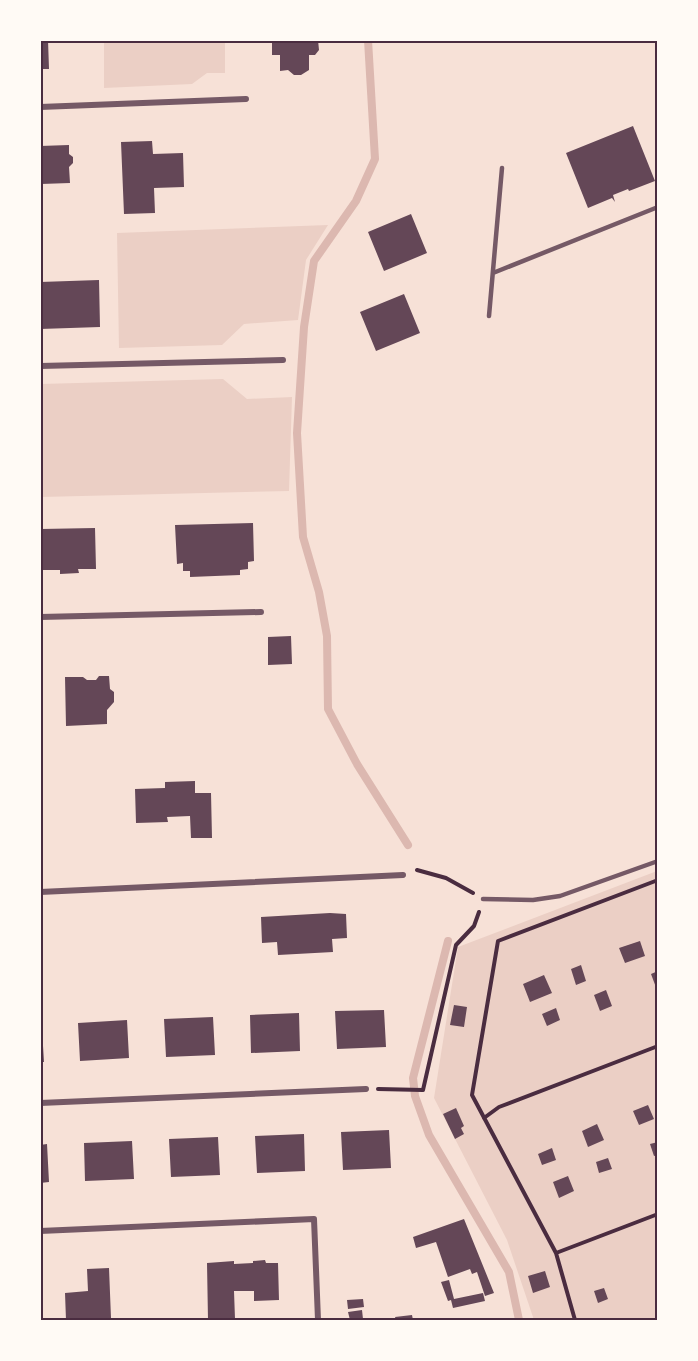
<svg xmlns="http://www.w3.org/2000/svg" width="698" height="1361" viewBox="0 0 698 1361" font-family="Quicksand,sans-serif">
<style>
.green{fill:#ebcfc5}
.lines{fill:none;stroke-linecap:round;stroke-linejoin:round}
.stream{stroke:#dcb8b0;stroke-width:8}
.building{fill:#644757}
.path{stroke:#4a2c40;stroke-width:4}
.service{stroke:#755966;stroke-width:4.5}
.minor{stroke:#755966;stroke-width:6}
.neatline{fill:none;stroke:#4a2c40;stroke-width:2}
</style>
<rect width="100%" height="100%" fill="#f7e1d7"/>
<path class="green" d="M104 41H225V73H207L192 84 104 88Z
M328 225 306 260 298 320 244 324 222 345 119 348 117 233Z
M223 379 247 399 292 397 289 491 41 497V384Z
M657 871V1320H534L507 1240 434 1098 458 947Z"/>
<g class="lines">
<path class="stream" d="M368 40 375 159 356 201 314 261 304 327 297 433 303 537 319 592 327 636 328 709 357 764 408 845
M448 941 413 1078 415 1096 429 1135 509 1272 519 1320"/>
</g>
<path class="building" d="M40 40H48L49 69H40Z
M272 40H318L319 50 315 55H309V70L301 75H294L288 70 280 71V55H272Z
M633 126 655 181 629 191 628 189 613 195 615 202 612 198 588 208 566 153Z
M152 141 153 154 183 153 184 187 154 188 155 213 124 214 121 142Z
M69 145V154L73 157V163L69 167 70 183 41 184 40 146Z
M411 214 427 253 384 271 368 232Z
M99 280 100 327 40 329V282Z
M404 294 420 333 376 351 360 312Z
M253 523 254 561 248 562V569L240 570V575L190 577V571H183V563L177 564 175 525Z
M95 528 96 569H78L79 573 60 574V570H42L41 529Z
M291 636 292 664 268 665V637Z
M99 676H109L110 689 114 692V702L107 710V724L66 726 65 677H83L87 680H96Z
M195 781V793H211L212 838H191L190 816 167 817 168 822 136 823 135 789 165 788V782Z
M330 913 346 914 347 938 332 939 333 952 278 955 277 942 262 943 261 917Z
M640 941 645 956 625 963 619 948Z
M581 965 586 981 576 985 571 969Z
M658 971V990H657L651 974Z
M544 975 552 993 530 1002 523 984Z
M606 990 612 1006 600 1011 594 995Z
M454 1005 467 1007 464 1027 450 1025Z
M556 1008 560 1020 547 1026 542 1014Z
M384 1010 386 1047 337 1049 335 1011Z
M299 1013 300 1051 251 1053 250 1015Z
M213 1017 215 1055 166 1057 164 1019Z
M127 1020 129 1058 80 1061 78 1023Z
M40 1030H42L44 1062H40Z
M648 1105 654 1119 639 1125 633 1111Z
M456 1108 464 1126 461 1128 464 1134 455 1139 443 1114Z
M597 1124 604 1140 588 1147 582 1131Z
M389 1130 391 1168 343 1170 341 1132Z
M304 1134 305 1171 257 1173 255 1136Z
M218 1137 220 1175 171 1177 169 1139Z
M132 1141 134 1179 85 1181 84 1143Z
M658 1142V1155L654 1156 650 1144Z
M47 1144 49 1182 40 1183V1145Z
M552 1148 556 1160 542 1165 538 1154Z
M608 1158 612 1169 599 1173 596 1162Z
M568 1176 574 1191 559 1198 553 1182Z
M464 1219 494 1293 485 1296 477 1272 472 1274 470 1269 448 1277 436 1242 416 1248 413 1237Z
M265 1260 266 1263H278L279 1300 254 1301V1291H234L235 1319 208 1320 207 1263 234 1261V1264L253 1263V1261Z
M109 1268 111 1318 66 1320 65 1293 88 1291 87 1269Z
M545 1271 550 1287 533 1293 528 1276Z
M449 1280 454 1299 483 1293 485 1301 453 1308 451 1300 448 1301 441 1282Z
M604 1288 608 1299 598 1303 594 1291Z
M363 1299 364 1307 348 1309 347 1300Z
M362 1310 363 1319 350 1320 348 1312Z
M412 1315 413 1320H396L395 1317Z"/>
<g class="lines">
<path class="path" d="M417 870 446 878 473 893
M378 1089 423 1090 456 945 474 926 479 912
M484 1118 499 1107 658 1046
M556 1253 658 1214
M575 1320 556 1253 472 1095 498 941 658 880"/>
<path class="service" d="M493 273 658 207
M489 316 502 168
M483 899 533 900 560 896 658 861"/>
<path class="minor" d="M40 107 246 99
M40 366 283 360
M40 617 261 612
M40 892 403 875
M40 1103 366 1089
M40 1231 314 1219 318 1320"/>
</g>
<rect width="698" height="1361" fill="none" stroke="#fffaf5" stroke-width="84"/>
<rect x="42" y="42" width="614" height="1277" class="neatline"/>
</svg>
